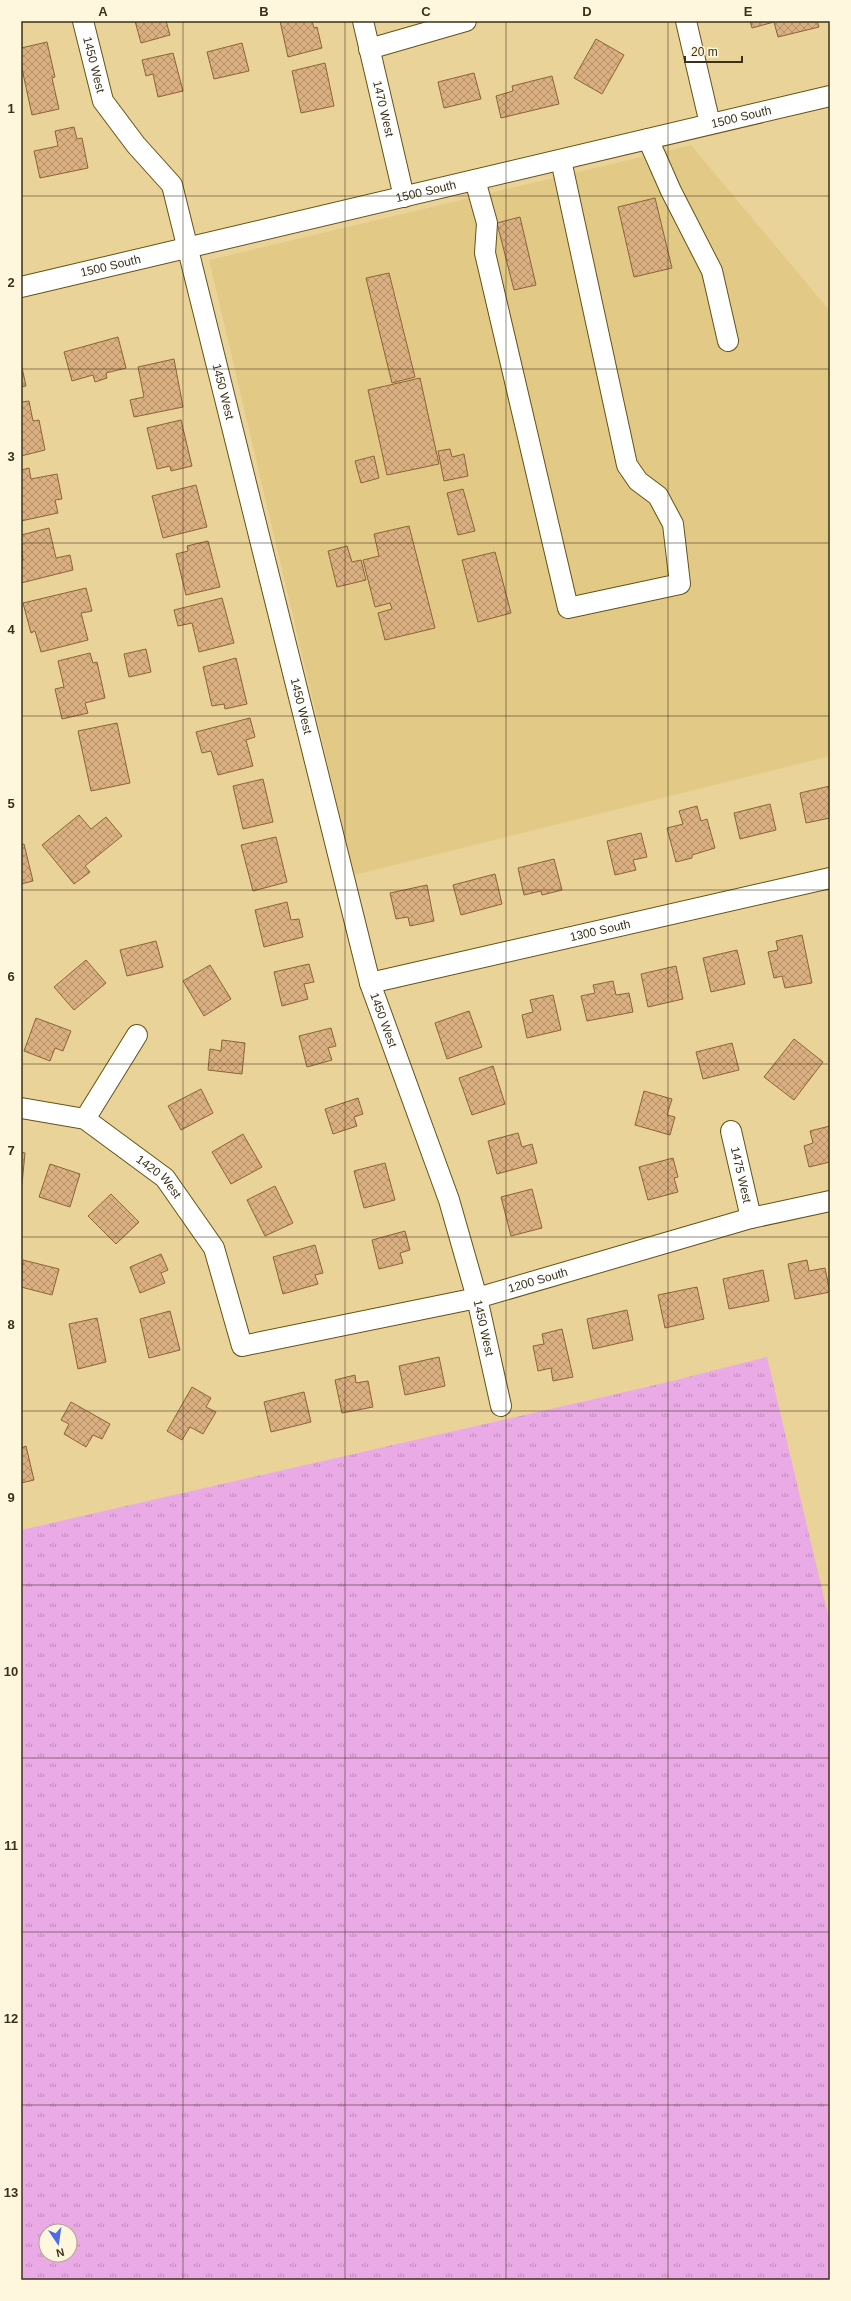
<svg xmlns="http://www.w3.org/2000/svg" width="851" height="2301" viewBox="0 0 851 2301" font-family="Helvetica,sans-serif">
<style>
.built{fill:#e3c986}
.grass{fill:url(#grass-tufts);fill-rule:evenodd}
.building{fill:url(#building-cross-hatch);stroke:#8b6437}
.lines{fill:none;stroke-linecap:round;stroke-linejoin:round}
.minor-casing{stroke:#665217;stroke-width:22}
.minor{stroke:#fff;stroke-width:20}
.grid{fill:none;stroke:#3a3119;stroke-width:1;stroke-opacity:0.55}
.labels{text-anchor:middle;stroke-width:3.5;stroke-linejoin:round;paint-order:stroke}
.street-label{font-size:12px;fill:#3a3119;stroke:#fff6de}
.neatline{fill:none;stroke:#3a3119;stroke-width:1.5}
.grid-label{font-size:13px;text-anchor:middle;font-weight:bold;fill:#3a3119}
</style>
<defs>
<pattern id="grass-tufts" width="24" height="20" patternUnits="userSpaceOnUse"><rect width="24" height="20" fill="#eaaae5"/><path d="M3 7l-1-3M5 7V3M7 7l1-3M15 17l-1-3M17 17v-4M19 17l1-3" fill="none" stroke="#bf8bb9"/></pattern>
<pattern id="building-cross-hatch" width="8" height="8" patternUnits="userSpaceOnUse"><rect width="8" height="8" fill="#dbb081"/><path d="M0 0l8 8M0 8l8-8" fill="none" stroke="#b39069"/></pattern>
</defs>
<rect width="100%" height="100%" fill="#ead399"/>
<path class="built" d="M691 145 830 311V756L354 875 209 260Z"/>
<path class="grass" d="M767 1357 830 1623V2280H21V1530L664 1383ZM46 2231H70V2255H46Z"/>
<path class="building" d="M135 21H166L170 35 141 43Z
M280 21H312L314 28 317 27 322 48 288 57Z
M750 21H817L819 27 778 37 774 22 752 28Z
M596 39 624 55 602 94 574 78Z
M47 42 55 77 52 78 59 109 32 115 21 64V48Z
M242 43 249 71 214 79 207 52Z
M173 53 183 91 158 97 153 74 146 76 142 60Z
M325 63 334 106 301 113 292 71Z
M474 73 481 99 444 108 438 82Z
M552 76 559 104 501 118 496 96 513 91 512 86Z
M74 127 77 139 82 138 88 168 40 178 34 151 58 146 55 131Z
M655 198 672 268 634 277 618 207Z
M520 217 536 285 514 290 497 223Z
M389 273 415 377 392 383 366 278Z
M118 337 126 368 106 373 107 378 95 382 93 375 72 381 64 352Z
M174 359 183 407 134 417 130 400 144 397 138 367Z
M21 363 26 386 21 387Z
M420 378 439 464 387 475 368 390Z
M29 401 33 421 39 420 45 450 21 456V402Z
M181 420 192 466 171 471 170 466 157 469 147 428Z
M450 449 452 457 464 454 468 476 444 481 438 451Z
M374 456 379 478 361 483 355 461Z
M29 468 31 479 57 474 62 499 55 500 58 513 21 521V470Z
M196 485 207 527 163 538 152 496Z
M463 489 475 531 458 535 447 493Z
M409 526 435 628 385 640 378 613 392 609 390 603 375 607 363 560 379 556 374 534Z
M49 528 56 558 70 555 73 570 21 583V561L23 560 21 535Z
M208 541 220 587 186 595 176 554 188 551 187 546Z
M347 546 352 562 361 560 366 580 337 587 328 551Z
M495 552 511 613 478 622 462 560Z
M86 588 92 611 81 613 88 640 41 652 35 631 31 633 23 603Z
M222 598 234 643 199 652 192 623 178 626 174 610Z
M146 649 151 672 129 677 124 654Z
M90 653 93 663 97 662 105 698 85 703 88 713 62 719 55 689 64 687 58 661Z
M236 658 247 704 225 709 224 704 212 706 203 667Z
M250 718 255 737 246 740 253 766 218 775 211 751 202 753 196 732Z
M117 723 130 783 91 791 78 731Z
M263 779 273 822 243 829 233 786Z
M830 786V818L806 823 800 793Z
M770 804 776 830 740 839 734 813Z
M697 806 701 821 707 819 715 848 692 855V858L676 862 667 828 683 824 679 811Z
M79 815 91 829 106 817 122 836 85 866 90 872 74 884 42 845Z
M641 833 647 857 633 860 636 870 615 875 607 841Z
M276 837 287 882 253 891 241 845Z
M24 844 33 881 21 884V845Z
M554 859 562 890 542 895 541 891 524 895 518 868Z
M495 874 502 904 461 915 453 885Z
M427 885 434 921 410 926 408 917 396 919 390 893Z
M287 902 291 920 299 919 303 937 264 947 255 910Z
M802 935 812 983 785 988 782 976 774 978 768 952 778 950 776 941Z
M156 941 163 967 127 976 120 950Z
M737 950 745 984 711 992 703 958Z
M86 960 106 983 74 1010 54 987Z
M309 964 314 982 304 984 308 999 282 1006 274 972Z
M210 965 231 999 204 1016 183 981Z
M676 966 683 999 648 1007 641 974Z
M613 981 616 995 629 993 633 1012 587 1021 581 996 595 993 593 985Z
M553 995 561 1030 527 1038 522 1015 533 1012 530 1000Z
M469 1011 482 1047 447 1059 435 1023Z
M36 1018 71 1031 63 1051 55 1048 50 1061 24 1051Z
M331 1028 336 1046 328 1048 332 1060 307 1067 299 1036Z
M794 1039 823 1062 794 1100 764 1077Z
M222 1040 245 1043 242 1074 208 1070 210 1049 221 1051Z
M732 1043 739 1070 703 1079 696 1052Z
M493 1066 505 1104 472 1115 459 1078Z
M201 1089 213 1113 181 1130 168 1106Z
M644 1091 672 1099 667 1115 675 1117 670 1135 635 1125Z
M358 1098 363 1114 354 1117 357 1126 333 1134 325 1109Z
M830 1126V1162L809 1167 804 1146 813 1143 810 1131Z
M518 1133 522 1147 532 1144 537 1163 497 1174 488 1141Z
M243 1134 262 1167 231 1184 212 1152Z
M21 1152 25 1153 22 1184H21Z
M673 1158 678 1177 674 1178 678 1192 648 1200 639 1167Z
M385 1163 395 1200 364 1208 354 1171Z
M50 1164 80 1174 70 1207 39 1197Z
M275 1186 293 1223 265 1236 247 1200Z
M532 1189 542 1228 511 1236 501 1197Z
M111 1194 139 1222 116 1244 88 1216Z
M405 1231 410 1250 400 1253 403 1263 379 1269 372 1240Z
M315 1245 323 1273 315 1275 318 1284 283 1294 273 1257Z
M161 1254 168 1270 161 1273 165 1283 140 1293 130 1267Z
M23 1260 59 1269 52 1295 21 1287Z
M807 1260 809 1271 825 1268 830 1292 795 1299 788 1264Z
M763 1270 769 1301 729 1309 723 1279Z
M697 1287 704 1319 665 1328 658 1295Z
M627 1310 633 1340 593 1349 587 1319Z
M170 1311 180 1350 149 1358 140 1319Z
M97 1318 106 1362 78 1369 69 1324Z
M562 1329 573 1377 553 1381 551 1368 538 1371 533 1346 544 1344 542 1334Z
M439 1357 445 1386 405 1395 399 1366Z
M355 1375 356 1383 368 1381 373 1407 342 1413 335 1380Z
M192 1387 211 1398 206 1407 216 1412 203 1434 190 1427 182 1440 167 1431Z
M304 1392 311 1422 271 1432 264 1402Z
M71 1402 110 1424 102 1439 93 1435 86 1447 64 1434 69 1424 61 1420Z
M26 1446 34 1480 21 1483V1448Z"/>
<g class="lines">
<defs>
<g id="minor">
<path id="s1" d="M83 21 103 101 136 145 172 185 370 983 449 1200 477 1298 501 1406"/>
<path id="s2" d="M363 21 404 197"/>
<path d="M686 21 710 124"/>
<path d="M369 49 466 21"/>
<path d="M648 139 671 191 712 271 728 341"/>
<path d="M475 180 487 223 485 253 568 608 680 584 673 524 658 496 638 481 627 465 561 160"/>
<path id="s3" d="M21 287 830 96"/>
<path id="s4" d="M370 983 830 878"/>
<path id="s5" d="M21 1108 85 1119 165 1178 214 1248 242 1346 477 1298 751 1218 830 1201"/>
<path d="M85 1119 137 1035"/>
<path id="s6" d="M731 1131 751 1218"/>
</g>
</defs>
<use href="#minor" class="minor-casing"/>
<use href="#minor" class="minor"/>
</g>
<path class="grid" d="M183 21V2280M345 21V2280M506 21V2280M668 21V2280M21 196H830M21 369H830M21 543H830M21 716H830M21 890H830M21 1064H830M21 1237H830M21 1411H830M21 1585H830M21 1758H830M21 1932H830M21 2105H830"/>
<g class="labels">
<g class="street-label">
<text dy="4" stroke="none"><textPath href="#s1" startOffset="45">1450 West</textPath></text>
<text dy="4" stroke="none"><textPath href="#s2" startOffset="90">1470 West</textPath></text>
<text dy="4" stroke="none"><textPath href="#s3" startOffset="740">1500 South</textPath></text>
<text dy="4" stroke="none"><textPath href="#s3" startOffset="416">1500 South</textPath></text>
<text dy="4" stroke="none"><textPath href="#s3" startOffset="92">1500 South</textPath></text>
<text dy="4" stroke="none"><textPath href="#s1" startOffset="404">1450 West</textPath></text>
<text dy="4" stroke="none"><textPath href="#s1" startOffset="728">1450 West</textPath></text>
<text dy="4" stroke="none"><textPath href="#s4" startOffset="236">1300 South</textPath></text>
<text dy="4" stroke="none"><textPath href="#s1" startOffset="1053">1450 West</textPath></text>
<text dy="4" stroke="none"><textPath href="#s6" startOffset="45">1475 West</textPath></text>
<text dy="4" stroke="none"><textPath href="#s5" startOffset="159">1420 West</textPath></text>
<text dy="4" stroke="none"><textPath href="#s5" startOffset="655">1200 South</textPath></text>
<text dy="4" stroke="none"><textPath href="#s1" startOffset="1377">1450 West</textPath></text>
</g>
</g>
<rect width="851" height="2301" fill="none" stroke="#fff6de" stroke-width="44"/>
<g transform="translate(58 2243) rotate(167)"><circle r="19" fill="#fff6de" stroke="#b0a78f"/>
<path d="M0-3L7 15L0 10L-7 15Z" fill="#4f6ee3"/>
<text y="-6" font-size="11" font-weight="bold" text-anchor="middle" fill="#3a3119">N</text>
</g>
<path d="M685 56v6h57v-6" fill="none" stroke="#3a3119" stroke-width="2"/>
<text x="691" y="56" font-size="12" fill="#3a3119" stroke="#fff6de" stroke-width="3" paint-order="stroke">20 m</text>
<rect x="22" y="22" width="807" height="2257" class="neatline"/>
<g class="grid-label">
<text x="103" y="16">A</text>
<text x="264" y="16">B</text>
<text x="426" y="16">C</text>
<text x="587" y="16">D</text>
<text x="748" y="16">E</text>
<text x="11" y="113">1</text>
<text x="11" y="287">2</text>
<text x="11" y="461">3</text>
<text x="11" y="634">4</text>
<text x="11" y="808">5</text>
<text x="11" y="981">6</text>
<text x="11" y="1155">7</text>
<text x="11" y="1329">8</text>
<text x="11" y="1502">9</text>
<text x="11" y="1676">10</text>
<text x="11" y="1850">11</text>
<text x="11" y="2023">12</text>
<text x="11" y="2197">13</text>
</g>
</svg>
